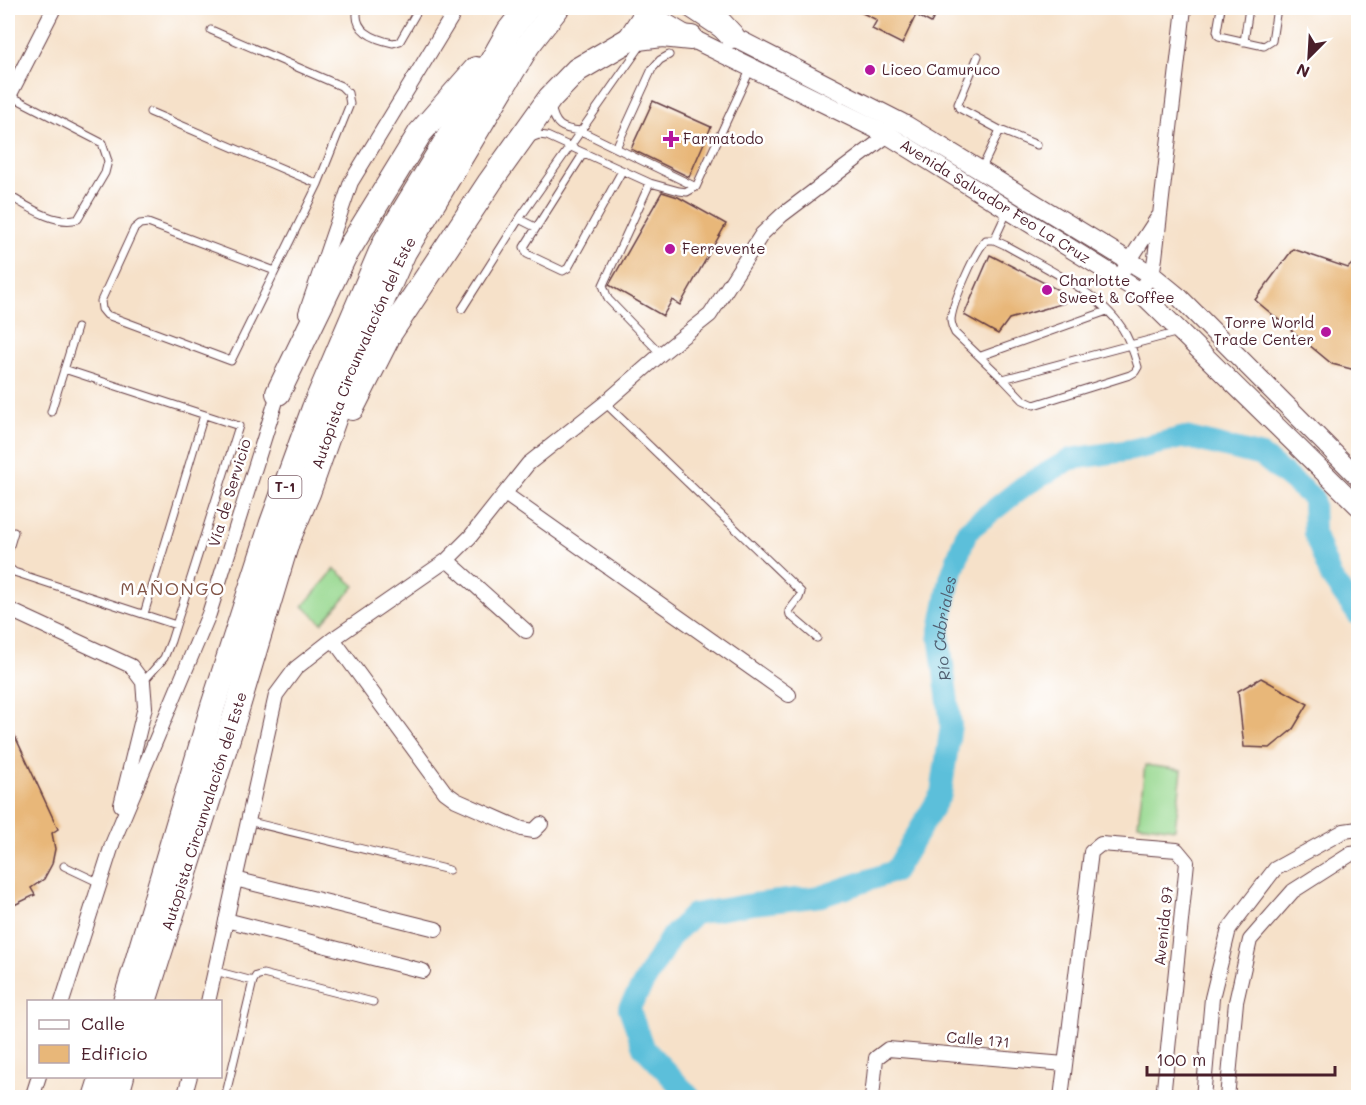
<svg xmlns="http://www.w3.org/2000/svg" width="1366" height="1105" viewBox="0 0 1366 1105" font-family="Mali,sans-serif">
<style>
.green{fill:#97d88f;stroke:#707c5d;stroke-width:1.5}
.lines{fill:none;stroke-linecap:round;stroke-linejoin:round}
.river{stroke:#5cbfda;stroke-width:22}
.building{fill:#e8b779}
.lane-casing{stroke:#643c43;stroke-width:9}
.street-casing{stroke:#643c43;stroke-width:16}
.secondary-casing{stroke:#643c43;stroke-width:20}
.highway-casing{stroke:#643c43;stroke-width:26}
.lane{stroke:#fff;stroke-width:7}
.street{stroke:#fff;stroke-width:14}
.secondary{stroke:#fff;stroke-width:18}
.highway{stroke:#fff;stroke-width:24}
.poi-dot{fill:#b5179e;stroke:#fff;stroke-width:2}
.labels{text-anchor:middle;stroke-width:5;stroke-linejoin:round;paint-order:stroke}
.shield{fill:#fff;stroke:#80626b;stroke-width:1.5}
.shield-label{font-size:14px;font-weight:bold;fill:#4a1f2b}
.poi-label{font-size:15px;fill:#4a1f2b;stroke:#fff;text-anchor:start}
.street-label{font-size:15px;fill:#4a1f2b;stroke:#fff}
.water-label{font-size:16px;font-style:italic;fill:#515f71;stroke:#fff}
.quarter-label{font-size:18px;letter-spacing:1.5px;fill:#815446;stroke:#fff}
</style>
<rect width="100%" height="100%" fill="#fff"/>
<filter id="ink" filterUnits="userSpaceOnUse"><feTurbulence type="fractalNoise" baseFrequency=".0167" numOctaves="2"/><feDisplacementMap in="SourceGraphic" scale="12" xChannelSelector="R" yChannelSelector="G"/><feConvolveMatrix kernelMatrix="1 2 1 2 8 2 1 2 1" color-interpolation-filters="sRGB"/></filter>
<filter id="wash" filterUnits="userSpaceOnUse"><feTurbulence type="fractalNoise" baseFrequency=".008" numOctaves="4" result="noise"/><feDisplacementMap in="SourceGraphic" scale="24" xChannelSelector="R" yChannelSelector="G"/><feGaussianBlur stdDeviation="1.35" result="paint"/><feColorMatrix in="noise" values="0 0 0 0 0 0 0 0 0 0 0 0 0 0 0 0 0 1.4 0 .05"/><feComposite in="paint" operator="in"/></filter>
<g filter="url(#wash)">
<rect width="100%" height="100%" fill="#f6e1c9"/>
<path class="green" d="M335 569 355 586 322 623 303 606Z
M1145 765 1182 770 1175 829 1138 824Z"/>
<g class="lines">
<path class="river" id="s1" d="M691 1098 643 1047 629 1008 670 938 694 914 753 904 822 896 895 871 941 794 951 725 939 635 950 579 967 531 1024 486 1071 459 1131 450 1185 437 1262 456 1313 498 1314 533 1331 577 1358 615"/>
</g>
<g id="blocks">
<path class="building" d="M852 8H939L931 23 916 15 902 44 872 29 877 20Z
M653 101 711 127 689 177 631 149Z
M662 192 678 197 726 224 680 305 672 300 663 316 609 285Z
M1293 249 1348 268 1359 257V371L1332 364 1255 300Z
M990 255 1068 295 1064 303 1009 319 998 334 964 315Z
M1261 678 1308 704 1293 729 1270 748 1244 747 1238 691Z
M8 721 58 829 52 833 55 849 52 864 44 879 31 888 35 895 8 908Z"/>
</g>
</g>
<g filter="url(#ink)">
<use href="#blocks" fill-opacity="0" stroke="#643c43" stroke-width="1.5"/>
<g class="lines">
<defs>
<path id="lane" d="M358 8C352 30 373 39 393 43L400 41 419 8
M1221 8 1217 31 1219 36 1264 46 1272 41 1277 8
M211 30 341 86 348 93 350 104 318 184 231 361 107 315 102 309 101 301 134 229 140 224 148 223 275 271
M1244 42 1249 8
M978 56 958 104 959 108 1000 130 981 170
M551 106C555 126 561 129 581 131L696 187
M150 112 318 184
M1000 130 1037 145
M531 138 539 135 547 136 650 183 679 191 687 192 696 187 751 68
M616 148 652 69 660 60 669 55
M583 154 524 247 527 254 563 271 568 268 622 171
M650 183 603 285 608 299 661 354
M8 195C27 206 55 226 78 219L105 173 108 161 102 143 9 95
M519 219 535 227
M994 240 1008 210
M462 309 519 219 642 44
M981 356 1107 311
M64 369 239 426 171 641 164 658 143 682
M1003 379 955 333C953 329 951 323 951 319 953 302 975 251 986 240H994L1005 245C1043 267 1098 291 1122 328 1130 340 1134 353 1138 367L1135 372 1130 375 1034 405 1023 400 1003 379 1179 332
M605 403 801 592 799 598 789 611 790 615 817 638
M51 412 77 328
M8 552 14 532
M8 567 14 572 176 625
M144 614 204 415
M247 821 449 870
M64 866 100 883
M215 971 253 981
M225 1098 253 981 256 976 263 974 373 1002"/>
<path id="street" d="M8 98 54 8
M1124 269 1158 217
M1139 291 1152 275 1155 258 1184 8
M306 313 351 182 457 8
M505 494 789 695
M447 560 526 631
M8 609 131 666 143 682 145 707 121 805
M333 639 445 792 456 800 522 829 534 831 541 824
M235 879 436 929
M226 920 423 971
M62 1002 113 842 209 614 280 388
M208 1002 276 695 296 668 333 639 447 560 470 537 528 464 605 403 661 354 710 315 762 234 782 215 888 135
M32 1098 39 1076
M184 1098 190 1076
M872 1098 876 1058 888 1049 1065 1064
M1061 1098 1091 852 1101 844 1177 850 1187 862 1163 1098
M1203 1098 1212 998 1229 929 1275 869 1344 831 1358 829
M1227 1098 1236 1002 1250 940 1293 891 1351 854 1358 853"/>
<g id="secondary">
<path id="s2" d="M641 8 691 38 888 135 1139 291 1358 506"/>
<path d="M690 8 732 36 906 125 1152 275 1180 298 1358 477"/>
</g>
<g id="highway">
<path d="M706 8 732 36"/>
<path d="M630 39 650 8"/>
<path d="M278 393 344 257 420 133 476 69"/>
<path d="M352 408 390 333 490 182 550 98 577 70 630 39 662 35 691 38"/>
<path d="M125 1002 213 706 272 523 314 408 385 242 456 125 509 31 527 8"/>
<path id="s3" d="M144 1002 235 716 287 542 308 493 351 371 404 252 528 45 557 8"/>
<path d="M95 1098 102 1076"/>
<path d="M116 1098 122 1076"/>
</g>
</defs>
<use href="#lane" class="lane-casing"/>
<use href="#street" class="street-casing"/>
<use href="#secondary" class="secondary-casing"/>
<use href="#highway" class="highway-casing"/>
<use href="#lane" class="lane"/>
<use href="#street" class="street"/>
<use href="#secondary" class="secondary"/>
<use href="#highway" class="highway"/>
</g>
</g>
<g class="poi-dot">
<circle cx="870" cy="70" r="6"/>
<path d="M668 130h6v6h6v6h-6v6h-6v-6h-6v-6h6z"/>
<circle cx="670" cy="249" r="6"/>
<circle cx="1047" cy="290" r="6"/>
<circle cx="1326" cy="332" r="6"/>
</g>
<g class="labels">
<rect class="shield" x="268.5" y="476" width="33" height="22" rx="4.5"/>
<g class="shield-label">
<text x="285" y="492">T-1</text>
</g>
<g class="poi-label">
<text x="882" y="75">Liceo Camuruco</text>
<text x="683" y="144">Farmatodo</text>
<text x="682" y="254">Ferrevente</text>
<text x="1059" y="286">Charlotte<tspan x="1059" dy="17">Sweet &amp; Coffee</tspan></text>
<text x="1314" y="328" text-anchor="end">Torre World<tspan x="1314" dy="17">Trade Center</tspan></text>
</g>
<g class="street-label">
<text dy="5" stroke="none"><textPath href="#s2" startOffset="404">Avenida Salvador Feo La Cruz</textPath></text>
<text dy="5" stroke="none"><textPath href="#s3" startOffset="686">Autopista Circunvalación del Este</textPath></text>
<text transform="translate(230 493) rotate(-73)" y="5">Vía de Servicio</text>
<text dy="5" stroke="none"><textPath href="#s3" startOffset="200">Autopista Circunvalación del Este</textPath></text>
<text transform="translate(1164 926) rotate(-84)" y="5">Avenida 97</text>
<text transform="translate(978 1040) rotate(5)" y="5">Calle 171</text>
</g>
<g class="water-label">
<text dy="6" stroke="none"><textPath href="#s1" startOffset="690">Río Cabriales</textPath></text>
</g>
<g class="quarter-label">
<text x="173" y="595">MAÑONGO</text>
</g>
</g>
<rect width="1366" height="1105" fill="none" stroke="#fff" stroke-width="30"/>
<rect x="27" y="1000" width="195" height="78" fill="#ffffff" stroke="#b7a5aa" stroke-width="1.5"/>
<rect x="39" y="1020" width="30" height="9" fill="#ffffff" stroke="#b7a5aa" stroke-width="1.5"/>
<text x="81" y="1030" font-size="18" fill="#4a1f2b">Calle</text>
<rect x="39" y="1045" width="30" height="18" fill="#e8b779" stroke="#b7a5aa" stroke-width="1.5"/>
<text x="81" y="1060" font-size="18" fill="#4a1f2b">Edificio</text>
<g transform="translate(1309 57) rotate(204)" stroke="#ffffff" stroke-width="4.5" paint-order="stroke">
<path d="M0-4.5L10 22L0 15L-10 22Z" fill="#4a1f2b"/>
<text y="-9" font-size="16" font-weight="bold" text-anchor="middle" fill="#4a1f2b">N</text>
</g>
<path d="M1147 1066v9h188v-9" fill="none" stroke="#4a1f2b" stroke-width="3"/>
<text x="1156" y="1066" font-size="18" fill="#4a1f2b" stroke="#ffffff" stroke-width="4.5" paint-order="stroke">100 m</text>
</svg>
